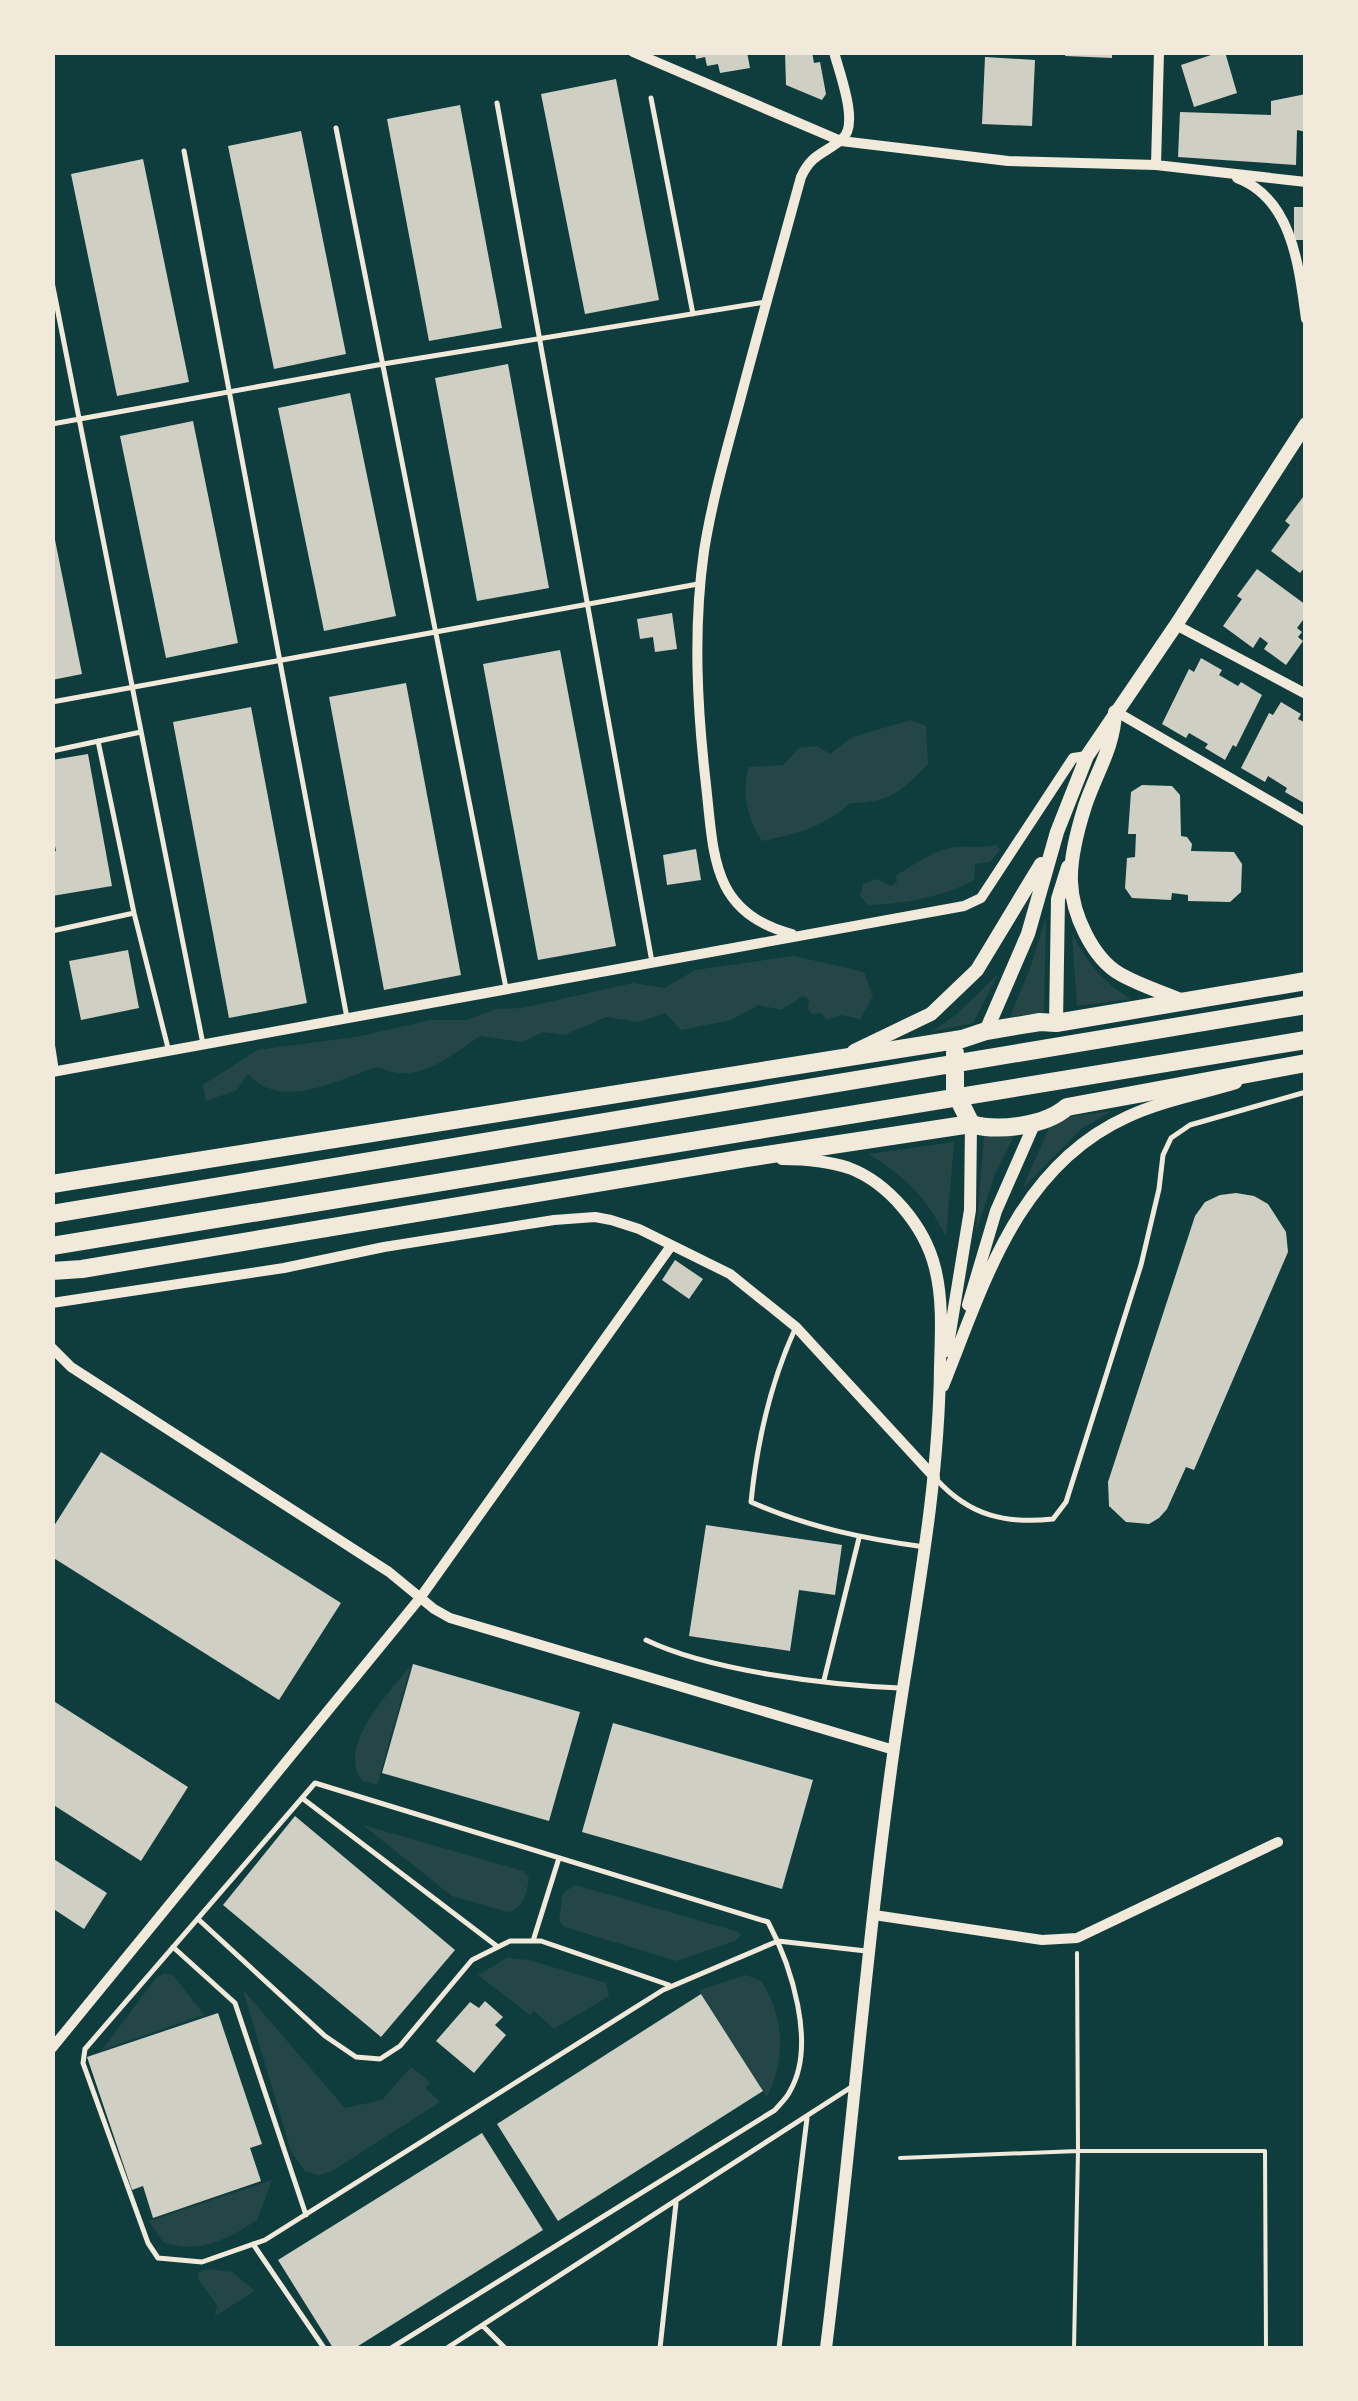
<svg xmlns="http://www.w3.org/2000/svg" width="1358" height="2401" viewBox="0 0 1358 2401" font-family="'Libre Baskerville',serif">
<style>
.green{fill:#244646}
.building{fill:#cfcfc3}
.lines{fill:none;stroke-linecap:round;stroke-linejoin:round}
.path{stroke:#f1e9da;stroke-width:4}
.service{stroke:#f1e9da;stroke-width:5}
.minor{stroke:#f1e9da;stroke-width:10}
.tertiary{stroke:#f1e9da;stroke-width:12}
.secondary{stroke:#f1e9da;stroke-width:14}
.trunk{stroke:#f1e9da;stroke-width:18}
</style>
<rect width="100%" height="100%" fill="#0f3d3e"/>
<path class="green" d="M911 720 926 726 928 764C902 791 889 803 850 803 825 827 795 834 762 841 748 820 741 792 749 767L783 765 799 748 817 746 830 754 852 737Z
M996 845 1000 850 990 862 975 864 974 880C943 897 903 904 868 905L860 896 863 884 876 879 892 886 897 882 896 876C914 865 933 850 955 847 969 845 981 849 996 845Z
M1046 917 1044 1012 1010 1017 1031 966Z
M1072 933C1087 963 1102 982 1131 999L1077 1006Z
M794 956 864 972 873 996 860 1019 842 1015 826 1020 822 1013 812 1014 808 1008 809 999 803 996 781 1010 759 1005 731 1020 681 1030 665 1013 639 1022 606 1017 565 1035 543 1032 522 1042 480 1036C449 1057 416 1086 378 1067 337 1079 283 1112 248 1074L237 1090 206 1101 203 1085 257 1050 356 1037 431 1020H466L497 1009 522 1008 633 983 665 988 695 970Z
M998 974 973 1023 931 1032 956 1015Z
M1112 1111 1081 1129 1022 1189 1053 1119Z
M1016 1132 995 1174 976 1232 984 1136Z
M954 1142 946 1236C924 1195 909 1180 869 1154Z
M411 1665 377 1785 363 1781C334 1748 391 1691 411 1665Z
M363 1825 523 1871 529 1878C527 1892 523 1910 508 1912L452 1896Z
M575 1885 739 1932 741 1935 735 1941 676 1961 565 1927 559 1921 563 1893Z
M507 1958 529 1960 606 1983 609 1996 554 2029 534 2011 530 2015 478 1975Z
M165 1973 174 1976 204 2015 102 2050 156 1978Z
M746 1975 761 1981C785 2017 786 2059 767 2097L699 1990Z
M243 1990 345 2108 382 2100 411 2067 430 2082 426 2088 440 2102 332 2171 319 2175 305 2171 291 2151Z
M272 2180 257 2220C227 2239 198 2255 163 2242L149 2221Z
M207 2269 232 2272 255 2291 215 2316 217 2305 198 2279 199 2272Z"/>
<path class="building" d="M695 52H747L750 68 720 73 718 64 707 66 705 57 696 59Z
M785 52H812L814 63 820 62 826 94 822 100 786 85Z
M1066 52H1112V58L1065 56Z
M1220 52H1225L1237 93 1194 107 1181 65Z
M985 57 1035 60 1032 126 982 124Z
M616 79 659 300 585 314 541 94Z
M1306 94V132L1297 130 1296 165 1178 157 1180 112 1271 115V101Z
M460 105 502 328 429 341 387 119Z
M301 131 346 354 274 369 228 146Z
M143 159 189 382 117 396 71 174Z
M1294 207H1306V240H1294Z
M508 364 549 588 477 601 435 378Z
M350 393 396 616 324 631 278 408Z
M193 421 238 643 166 658 120 436Z
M1306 493V566L1300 573 1271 551 1290 525 1285 521Z
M52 525 82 674 52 680Z
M1257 569 1306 605V616L1297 628 1302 632 1298 637 1303 641 1286 665 1264 649 1268 643 1260 637 1253 648 1223 626 1242 599 1237 596Z
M672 613 677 649 655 652 653 637 640 639 637 619Z
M560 650 616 946 538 960 483 664Z
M1201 658 1222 670 1219 675 1238 686 1241 682 1262 695 1236 747 1233 745 1225 760 1205 748 1208 744 1189 733 1186 738 1162 724 1189 669 1194 672Z
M406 683 461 975 384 990 329 697Z
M1281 702 1301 714 1298 719 1306 723 1304 803 1285 792 1287 788 1268 776 1265 782 1241 768 1269 713 1273 715Z
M251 707 307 1003 229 1018 173 722Z
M88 754 112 886 52 896V852L56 851 52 831V760Z
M1142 785 1172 786 1180 795 1181 836 1187 837 1192 844 1191 851 1234 852 1242 864 1241 892 1230 902 1188 901V895L1172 893 1171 900 1132 898 1125 888 1127 858 1135 857 1136 834H1128L1131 792Z
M696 849 701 880 667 885 663 855Z
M128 950 139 1008 81 1020 69 961Z
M1236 1193 1254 1196 1268 1204 1286 1232 1288 1252 1194 1470 1186 1467 1167 1509 1159 1518 1149 1524 1126 1522 1109 1506 1108 1482 1195 1216 1205 1202 1220 1195Z
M675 1260 703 1279 689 1299 662 1280Z
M101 1452 341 1603 279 1700 52 1557V1529Z
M706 1525 842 1545 835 1595 799 1590 790 1651 689 1636Z
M413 1664 580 1712 549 1821 382 1773Z
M52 1700 188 1787 141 1861 52 1804Z
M613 1723 813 1780 782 1889 582 1832Z
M295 1816 455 1950 381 2037 223 1905Z
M52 1858 107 1893 84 1929 52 1908Z
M701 1994 763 2091 558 2221 497 2124Z
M485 2001 503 2017 495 2025 506 2035 474 2073 436 2041 470 2002 479 2008Z
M218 2013 262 2144 250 2148 261 2181 153 2218 143 2186 132 2190 87 2057Z
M482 2133 543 2230 355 2348H333L278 2260Z"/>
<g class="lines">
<path class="path" d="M900 2158 1078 2151H1265L1266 2348
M1074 2348 1078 2151 1077 1953"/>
<path class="service" d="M651 98 693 314
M497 103 652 962
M336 128 506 988
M184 151 347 1018
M52 282 203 1044
M52 424 383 364 766 302
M52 702 698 584
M98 741 134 913 168 1048
M52 751 141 732
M52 931 134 913
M52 1042 56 1068
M795 1329C770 1384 757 1442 751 1502 807 1527 865 1539 925 1547
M937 1480C970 1516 1006 1524 1053 1519L1066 1502 1141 1265 1159 1189 1163 1155 1171 1138 1190 1125 1306 1092
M646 1640C710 1671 828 1685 900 1688
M824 1680 859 1538
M302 1798 498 1947
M198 1919 325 2036 356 2057 380 2059 400 2046 472 1960 510 1941H541L669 1985
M533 1941 559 1858
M173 1947 235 2003 306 2215
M253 2244 324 2348
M483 2326 505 2348
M391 2348 775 2110C780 2104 787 2098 790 2091 817 2045 791 1965 768 1922L315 1783 85 2049 83 2063 148 2243 158 2258 202 2262 265 2240 663 1990 778 1941 866 1951
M447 2348 853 2086
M660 2348 676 2203
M779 2348 807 2118"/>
<path class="minor" d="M633 52 841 141 1008 161 1156 165 1306 182
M1156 165 1159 52
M1237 178C1293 199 1299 268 1306 319
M1176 625 1306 694
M1115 711 1306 822
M792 934C711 913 714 855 706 785 697 707 693 629 704 551 712 501 726 452 739 404 759 328 780 253 801 177 812 153 825 154 842 139 860 125 839 72 834 52
M52 1072 964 906 981 898 1073 758 1087 756
M52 1303 284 1268 384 1247 554 1220 595 1217 611 1220 639 1229 730 1274 796 1327 935 1478
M52 1348 71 1367 389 1572 434 1609 450 1618 894 1750
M874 1915 1042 1940 1077 1938 1278 1842
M52 2048 420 1598 671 1246"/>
<path class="tertiary" d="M782 1159C804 1159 828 1161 849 1168 889 1183 925 1227 935 1268 943 1299 941 1334 940 1366 939 1495 912 1620 894 1748 866 1947 851 2149 826 2348
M968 1305 996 1211 1036 1120
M947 1351 970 1210 971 1124
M943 1386C984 1284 1017 1167 1127 1117 1161 1101 1200 1094 1236 1083"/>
<path class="secondary" d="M1115 712C1114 747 1096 773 1085 806 1078 828 1070 859 1071 882 1072 913 1092 958 1120 974 1139 985 1162 992 1183 1001
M1056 1023 1058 899 1068 867
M986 1031 1028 934 1057 832 1087 756 1176 625 1306 424
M854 1051 931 1014 977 970 1041 864"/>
<path class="trunk" d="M955 1053V1092L971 1124
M52 1184 962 1039 986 1031 1040 1022 1056 1023 1306 981
M52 1214 1306 1005
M52 1246 1306 1040
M52 1271 82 1269 746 1158 971 1124C998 1132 1045 1126 1067 1107L1306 1063"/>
</g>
<rect width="1358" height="2401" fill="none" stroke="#f1e9da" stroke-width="110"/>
</svg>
